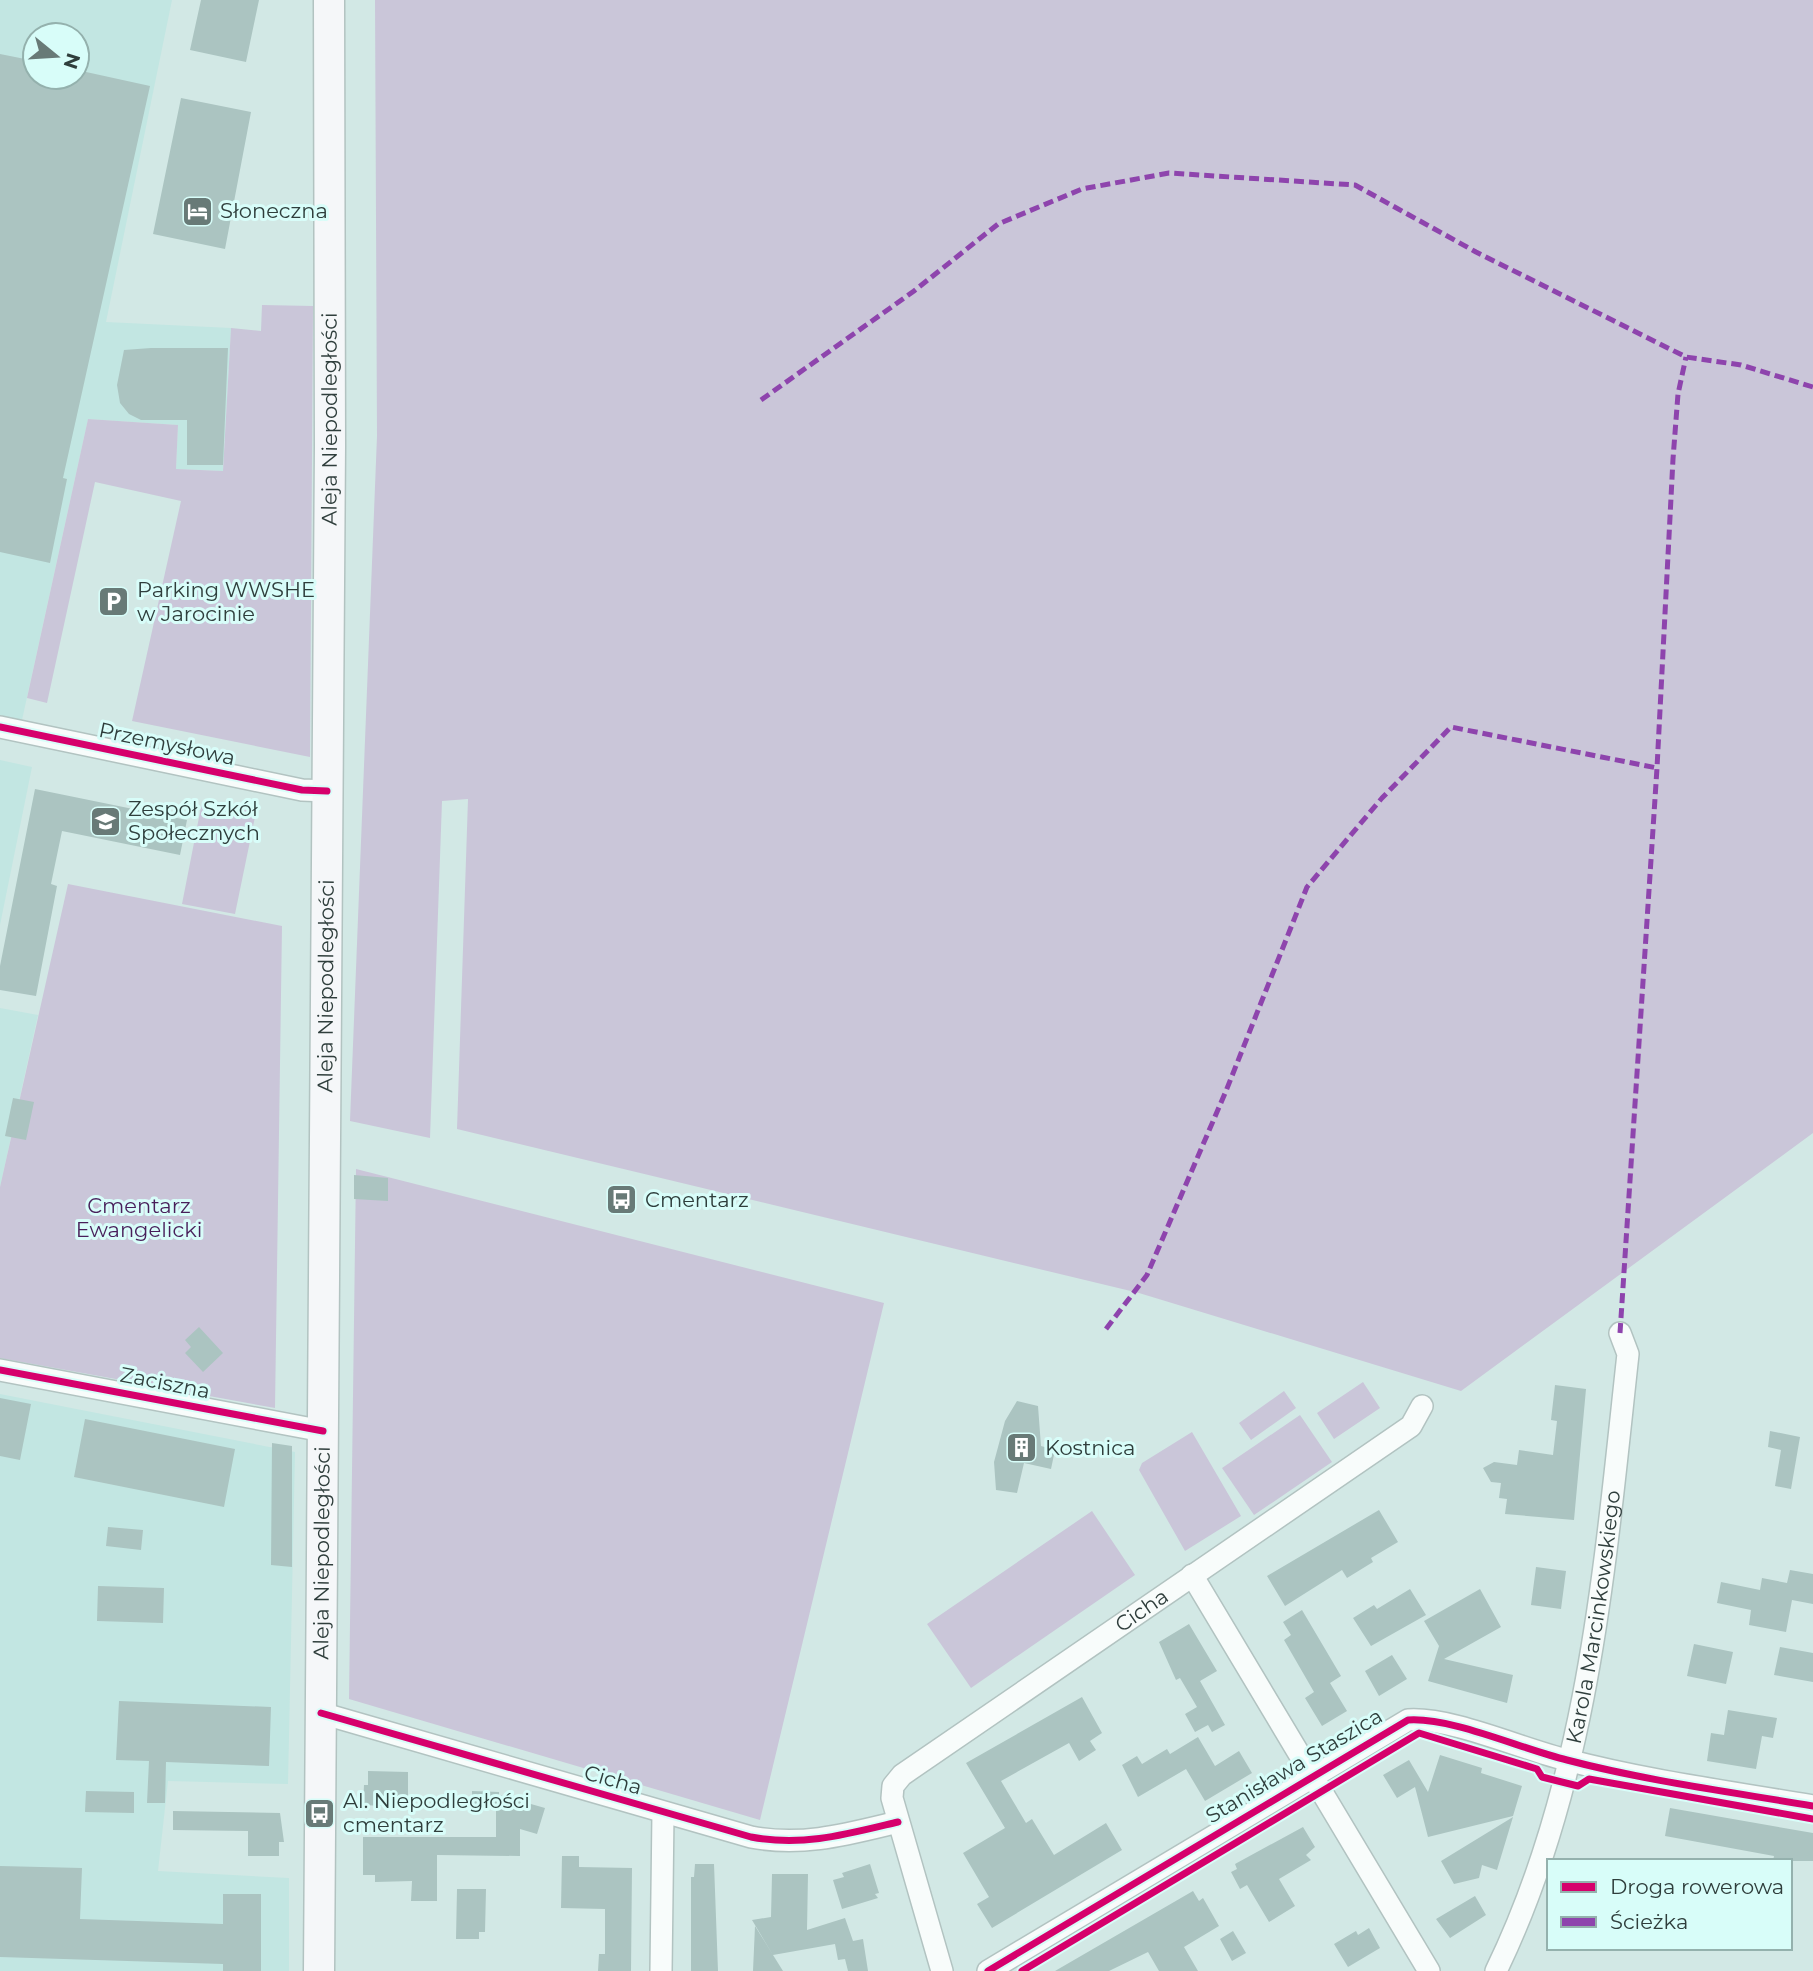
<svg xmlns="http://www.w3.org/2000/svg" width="1813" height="1971" viewBox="0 0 1813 1971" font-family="Montserrat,sans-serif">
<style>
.built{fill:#c2e6e2;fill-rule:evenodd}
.green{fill:#cac6d9}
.building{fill:#abc4c1}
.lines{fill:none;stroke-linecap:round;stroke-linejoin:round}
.minor-casing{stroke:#b2c3c1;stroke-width:24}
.secondary-casing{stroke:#b2c3c1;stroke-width:33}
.minor{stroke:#f8fcfb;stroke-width:21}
.secondary{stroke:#f5f7f9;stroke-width:30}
.quiet{stroke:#8e44ad;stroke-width:5;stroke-dasharray:10 5;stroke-linecap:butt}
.cycleway-casing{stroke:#d8fdf9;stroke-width:11}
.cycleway{stroke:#d6006c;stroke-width:7}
.labels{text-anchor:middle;stroke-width:6;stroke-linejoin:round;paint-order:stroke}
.poi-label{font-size:21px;fill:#2f3e3c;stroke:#d8fdf9;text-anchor:start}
.street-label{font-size:21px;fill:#2f3e3c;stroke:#d8fdf9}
.park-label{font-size:21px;fill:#481f5a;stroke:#d8fdf9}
</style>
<rect width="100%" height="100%" fill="#d2e8e5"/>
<path class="built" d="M0 0H172L106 322 231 328 223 471 176 469 178 425 88 419 22 720 0 715ZM35 35H77V77H35Z
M0 760 32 767 0 925Z
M0 1008 38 1015 0 1187Z
M0 1394 295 1452 288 1784 168 1781 158 1871 289 1878V1971H0Z"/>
<path class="green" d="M375 0H1813V1133L1461 1391 1139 1293 457 1129 468 799 442 801 430 1138 350 1121 377 436Z
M262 305 313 306 310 757 132 721 181 501 95 482 47 703 27 698 88 419 178 425 176 469 223 471 231 328 261 331Z
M202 802 256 812 235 914 182 904Z
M68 884 282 926 275 1408 0 1358V1187Z
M356 1169 884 1303 760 1820 349 1699Z
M1363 1382 1380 1408 1334 1439 1317 1413Z
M1284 1391 1296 1408 1251 1440 1239 1423Z
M1300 1415 1332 1462 1254 1515 1222 1468Z
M1192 1432 1241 1516 1185 1551 1139 1470 1142 1463Z
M1092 1511 1135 1575 971 1688 927 1624Z"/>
<path class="building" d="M201 0H259L246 62 190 50Z
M0 54 35 61V77H77V70L150 86 63 478 67 479 50 563 0 552Z
M181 98 251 112 225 249 153 234Z
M151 348H228L223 465H187V420H141L129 414 120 403 117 385 124 350Z
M35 789 187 820 180 855 62 831 51 884 57 886 36 996 0 990V966Z
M13 1098 34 1102 26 1140 5 1136Z
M354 1175 388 1178V1201L354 1199Z
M199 1327 223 1353 203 1372 185 1353 191 1347 185 1340Z
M1555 1385 1586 1389 1574 1520 1505 1514 1507 1499 1499 1498 1501 1483 1491 1482 1483 1468 1494 1462 1517 1465 1519 1450 1553 1455 1557 1421 1551 1420Z
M0 1398 31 1404 20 1460 0 1456Z
M1017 1401 1038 1406 1041 1446 1055 1450 1051 1469 1024 1463 1017 1493 996 1490 994 1462 1005 1421Z
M85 1419 235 1449 224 1507 74 1477Z
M1770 1431 1800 1437 1791 1489 1775 1486 1781 1450 1768 1447Z
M272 1443 292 1446V1567L271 1565Z
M1379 1510 1398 1542 1371 1558 1373 1562 1347 1578 1342 1570 1285 1606 1267 1576Z
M108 1527 143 1530 141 1550 106 1546Z
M1536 1567 1566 1571 1561 1609 1531 1605Z
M1790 1570 1813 1574V1604L1792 1600 1786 1632 1749 1625 1751 1610 1717 1603 1721 1582 1760 1590 1762 1578 1787 1583Z
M98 1586 164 1588 163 1623 97 1621Z
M1410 1589 1426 1615 1371 1646 1353 1618 1374 1605 1377 1609Z
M1480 1589 1501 1627 1444 1659 1513 1675 1507 1703 1428 1681 1439 1646 1424 1621Z
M1302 1610 1341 1676 1330 1683 1347 1711 1322 1726 1305 1698 1314 1692 1284 1640 1291 1635 1283 1622Z
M1189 1624 1217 1671 1200 1681 1225 1725 1212 1732 1208 1725 1195 1732 1185 1714 1197 1707 1180 1678 1176 1680 1159 1642Z
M1694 1644 1733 1652 1726 1684 1687 1676Z
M1780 1647 1813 1653V1682L1774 1675Z
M1392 1655 1407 1679 1379 1696 1365 1671Z
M1082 1697 1102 1733 1090 1741 1096 1750 1079 1761 1069 1743 1001 1781 1026 1823 1032 1819 1054 1855 1106 1823 1122 1850 992 1928 977 1904 989 1897 963 1853 1005 1828 966 1763Z
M119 1701 271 1707 269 1766 166 1762 165 1803H147L149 1761 116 1760Z
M1728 1710 1777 1718 1773 1738 1762 1736 1756 1769 1707 1761 1711 1733 1724 1735Z
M1198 1737 1215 1766 1239 1751 1252 1773 1205 1801 1186 1769 1138 1797 1122 1765 1137 1756 1142 1764 1167 1749 1170 1754Z
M1440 1755 1482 1768 1481 1773 1522 1786 1513 1816 1428 1837 1415 1787 1397 1798 1383 1775 1409 1760 1428 1792Z
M368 1771 408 1772V1801L385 1800 384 1806 363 1805 364 1785H368Z
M86 1791 134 1792V1813L85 1812Z
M472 1791 499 1792V1795L545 1808 537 1834 520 1829V1856L437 1855V1901H411L412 1881 375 1882V1875H363V1837H496V1808H472Z
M1670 1808 1813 1833V1861H1773L1774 1856 1665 1836Z
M173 1811 280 1813 284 1842H279V1856H248V1831L173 1830Z
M1513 1817 1497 1870 1482 1865 1479 1878 1454 1884 1441 1861Z
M1303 1827 1315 1847 1306 1855 1311 1860 1279 1879 1295 1906 1269 1922 1247 1885 1240 1889 1231 1872 1237 1869 1235 1864Z
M562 1856H579V1867L632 1868 631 1971H598L599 1954H605V1909L561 1908Z
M695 1864H714L718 1971H691V1877H694Z
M870 1864 879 1893 875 1894 878 1898 842 1909 833 1880 844 1877 842 1873Z
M0 1866 82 1868 80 1919 223 1924V1894H261V1971H223V1964L0 1957Z
M772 1874H808L807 1930 845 1918 853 1941 863 1939 868 1971H848L845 1959 838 1960 835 1944 773 1955 752 1920 771 1917Z
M457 1889H486L485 1932H479V1939H456Z
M1193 1891 1199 1901 1203 1898 1219 1926 1184 1947 1198 1971H1159L1148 1952 1109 1971H1055Z
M1475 1896 1486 1915 1450 1938 1436 1919Z
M755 1926 773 1955 783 1971H753Z
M1369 1928 1380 1948 1348 1967 1334 1944 1356 1931 1358 1935Z
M1233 1931 1246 1953 1232 1961 1220 1939Z"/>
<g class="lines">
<defs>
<g id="minor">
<path d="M0 727 302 790 327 791"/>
<path d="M0 1370 323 1431"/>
<path d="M1192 1575 1429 1971"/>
<path d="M321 1713 751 1837C803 1847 848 1834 898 1822"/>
<path d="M661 1971 663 1813"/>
<path id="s1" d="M942 1971 892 1798 893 1786 902 1775 1411 1426 1422 1406"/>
<path d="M988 1971 1408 1720C1452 1717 1521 1749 1567 1760 1647 1781 1731 1792 1813 1806"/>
<path id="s2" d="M1496 1971C1589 1780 1605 1563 1628 1354L1620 1333"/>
</g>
<g id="secondary">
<path id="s3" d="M319 1971 330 446 329 0"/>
</g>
</defs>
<use href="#minor" class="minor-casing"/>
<use href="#secondary" class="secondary-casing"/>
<use href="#minor" class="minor"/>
<use href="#secondary" class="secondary"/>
<path class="quiet" d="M761 400 914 291 998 224 1082 189 1169 173 1355 185 1476 252 1686 357 1741 365 1813 387
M1106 1329 1147 1275 1226 1091 1307 887 1382 798 1451 727 1657 768
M1620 1333 1657 768 1673 459 1678 394 1686 357"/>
<defs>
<path id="cycleway" d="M0 727 302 790 327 791
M0 1370 323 1431
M321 1713 751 1837C803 1847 848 1834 898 1822
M988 1971 1408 1720C1452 1717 1521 1749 1567 1760 1647 1781 1731 1792 1813 1806
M1022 1971 1419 1733 1537 1769 1542 1777 1578 1786 1589 1779 1813 1819"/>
</defs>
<use href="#cycleway" class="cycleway-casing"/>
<use href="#cycleway" class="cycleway"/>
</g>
<defs>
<symbol id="hotel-square" viewBox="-11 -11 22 22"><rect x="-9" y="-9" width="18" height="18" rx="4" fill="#687a77" stroke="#d8fdf9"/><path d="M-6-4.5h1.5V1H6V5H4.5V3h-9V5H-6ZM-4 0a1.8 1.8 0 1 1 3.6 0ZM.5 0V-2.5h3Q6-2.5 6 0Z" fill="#fff"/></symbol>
<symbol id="parking-square" viewBox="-11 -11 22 22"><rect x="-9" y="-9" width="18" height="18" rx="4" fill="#687a77" stroke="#d8fdf9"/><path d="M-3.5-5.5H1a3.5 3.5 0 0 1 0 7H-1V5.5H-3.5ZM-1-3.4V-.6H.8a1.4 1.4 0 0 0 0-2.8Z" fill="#fff"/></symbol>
<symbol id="school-square" viewBox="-11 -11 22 22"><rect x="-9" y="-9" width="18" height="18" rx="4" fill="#687a77" stroke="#d8fdf9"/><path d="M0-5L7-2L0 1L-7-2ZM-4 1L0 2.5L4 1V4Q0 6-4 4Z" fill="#fff"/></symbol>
<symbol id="bus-square" viewBox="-11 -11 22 22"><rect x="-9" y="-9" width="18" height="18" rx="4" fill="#687a77" stroke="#d8fdf9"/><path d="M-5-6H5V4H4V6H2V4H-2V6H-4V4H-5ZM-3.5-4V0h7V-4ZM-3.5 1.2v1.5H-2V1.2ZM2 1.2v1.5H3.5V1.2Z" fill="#fff"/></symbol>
<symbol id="building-square" viewBox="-11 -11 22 22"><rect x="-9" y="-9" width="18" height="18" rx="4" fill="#687a77" stroke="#d8fdf9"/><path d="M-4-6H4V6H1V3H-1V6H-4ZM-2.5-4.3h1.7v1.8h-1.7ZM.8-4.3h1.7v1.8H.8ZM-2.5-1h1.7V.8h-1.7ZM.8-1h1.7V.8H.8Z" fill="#fff"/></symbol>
</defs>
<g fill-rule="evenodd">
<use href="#hotel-square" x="180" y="194" width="35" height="35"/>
<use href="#parking-square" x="96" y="584" width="35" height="35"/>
<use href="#school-square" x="88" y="804" width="35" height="35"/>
<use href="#bus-square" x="604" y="1182" width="35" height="35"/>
<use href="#building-square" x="1004" y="1430" width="35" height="35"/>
<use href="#bus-square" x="302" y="1796" width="35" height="35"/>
</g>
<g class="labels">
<g class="poi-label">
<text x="220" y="218">Słoneczna</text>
<text x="137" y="597">Parking WWSHE<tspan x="137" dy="24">w Jarocinie</tspan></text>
<text x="128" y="816">Zespół Szkół<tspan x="128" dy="24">Społecznych</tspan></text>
<text x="645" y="1207">Cmentarz</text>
<text x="1045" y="1455">Kostnica</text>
<text x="343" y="1808">Al. Niepodległości<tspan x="343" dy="24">cmentarz</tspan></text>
</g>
<g class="street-label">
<text dy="7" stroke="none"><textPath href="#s3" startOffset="1552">Aleja Niepodległości</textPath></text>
<text transform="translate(167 744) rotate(12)" y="7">Przemysłowa</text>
<text dy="7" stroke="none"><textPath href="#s3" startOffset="985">Aleja Niepodległości</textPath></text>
<text transform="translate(165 1383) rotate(11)" y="7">Zaciszna</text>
<text dy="7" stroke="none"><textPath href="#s3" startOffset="418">Aleja Niepodległości</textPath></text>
<text dy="7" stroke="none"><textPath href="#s1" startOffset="497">Cicha</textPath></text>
<text dy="7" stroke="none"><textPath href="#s2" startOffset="369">Karola Marcinkowskiego</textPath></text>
<text transform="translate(1294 1766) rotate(-31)" y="7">Stanisława Staszica</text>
<text transform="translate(613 1780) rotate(16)" y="7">Cicha</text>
</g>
<g class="park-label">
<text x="139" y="1213">Cmentarz<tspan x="139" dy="24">Ewangelicki</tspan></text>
</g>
</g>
<rect x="1547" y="1859" width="245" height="91" fill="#d8fdf9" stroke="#94b1ad" stroke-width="2"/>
<rect x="1561" y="1882" width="35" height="10" fill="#d6006c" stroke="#94b1ad" stroke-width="2"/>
<text x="1610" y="1894" font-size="21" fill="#2f3e3c">Droga rowerowa</text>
<rect x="1561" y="1917" width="35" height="10" fill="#8e44ad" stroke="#94b1ad" stroke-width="2"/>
<text x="1610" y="1929" font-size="21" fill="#2f3e3c">Ścieżka</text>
<g transform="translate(56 56) rotate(108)"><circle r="33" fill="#d8fdf9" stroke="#94b1ad" stroke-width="2"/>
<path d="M0-5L12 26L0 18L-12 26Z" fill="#687a77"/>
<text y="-10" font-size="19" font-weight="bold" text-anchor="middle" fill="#2f3e3c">N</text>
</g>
</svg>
